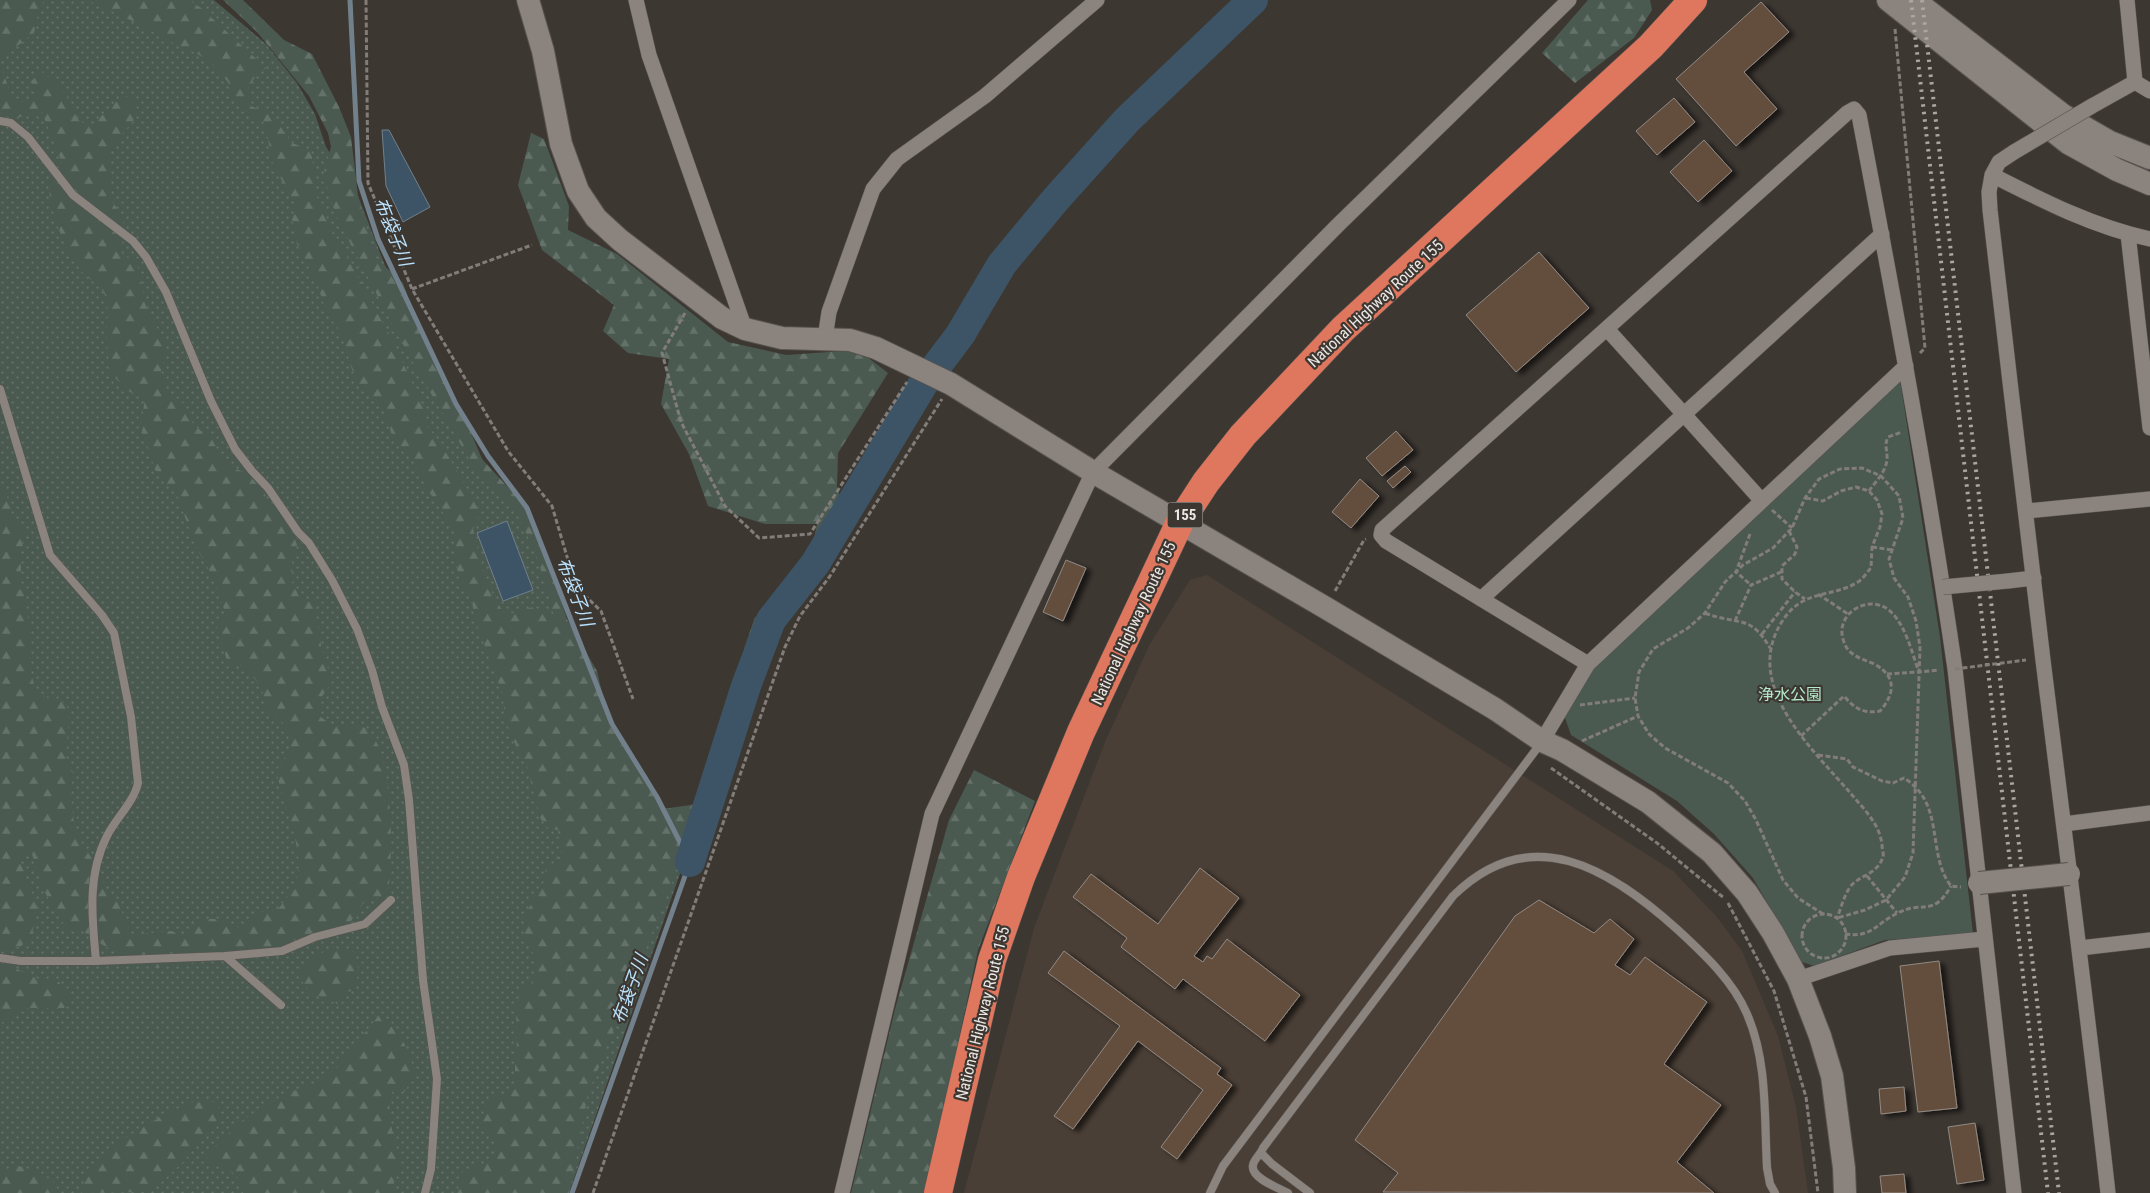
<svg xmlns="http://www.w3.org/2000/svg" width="2150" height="1193" viewBox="0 0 2150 1193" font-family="'Roboto Condensed','Noto Sans JP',sans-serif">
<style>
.built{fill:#4a3f36}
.grass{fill:url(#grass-dots)}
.forest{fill:url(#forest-firs)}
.park{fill:#4a5a51}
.water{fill:#3c5465;stroke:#71808b}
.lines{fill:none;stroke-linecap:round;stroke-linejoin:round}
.stream{stroke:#71808b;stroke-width:5}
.river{stroke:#3c5465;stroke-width:30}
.building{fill:#644e3c;stroke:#928a85;filter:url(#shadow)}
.lane-casing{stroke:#58534f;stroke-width:9}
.street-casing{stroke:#58534f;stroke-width:16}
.secondary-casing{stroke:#58534f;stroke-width:24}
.highway-casing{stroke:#58534f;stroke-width:29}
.path{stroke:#827d79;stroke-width:3;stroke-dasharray:5 2.5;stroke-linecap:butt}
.lane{stroke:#8a837e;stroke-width:8}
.street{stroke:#8a837e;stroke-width:15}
.secondary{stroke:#8a837e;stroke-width:22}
.highway{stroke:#df765e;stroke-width:28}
.rail{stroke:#aba6a2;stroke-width:4;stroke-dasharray:2.5 5;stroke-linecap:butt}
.street-bridge-casing{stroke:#58534f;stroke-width:16;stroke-linecap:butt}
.secondary-bridge-casing{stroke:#58534f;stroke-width:24;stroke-linecap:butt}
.path-bridge{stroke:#827d79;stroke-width:3;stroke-dasharray:5 2.5;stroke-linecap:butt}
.street-bridge{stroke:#8a837e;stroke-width:15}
.secondary-bridge{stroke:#8a837e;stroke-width:22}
.labels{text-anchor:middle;stroke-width:4.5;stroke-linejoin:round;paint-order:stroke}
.shield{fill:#3d3732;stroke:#b8b3af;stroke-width:1}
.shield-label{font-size:15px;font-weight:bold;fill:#ece8e5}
.street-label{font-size:16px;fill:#ece8e5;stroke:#3d3732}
.park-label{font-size:16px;fill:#b3e9ca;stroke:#3d3732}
.water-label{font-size:18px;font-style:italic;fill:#b9e1fc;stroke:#3d3732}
</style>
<defs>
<pattern id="grass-dots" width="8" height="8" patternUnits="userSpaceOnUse" patternTransform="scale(1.25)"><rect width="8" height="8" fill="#4a5a51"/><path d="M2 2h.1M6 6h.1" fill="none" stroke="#64726a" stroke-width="1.8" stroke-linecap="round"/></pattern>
<pattern id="forest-firs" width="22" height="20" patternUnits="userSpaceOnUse" patternTransform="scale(1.25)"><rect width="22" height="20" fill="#4a5a51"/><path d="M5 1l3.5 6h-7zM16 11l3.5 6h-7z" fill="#64726a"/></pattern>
<filter id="shadow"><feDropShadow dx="5.5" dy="3" stdDeviation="2.5" flood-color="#0009"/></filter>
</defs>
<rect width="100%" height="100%" fill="#3d3732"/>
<path class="built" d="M1207 575 1673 871 1716 916 1742 951 1778 1036 1796 1107 1808 1193H964L1034 928 1105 742 1150 644 1190 580Z"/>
<path class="grass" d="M0 0H214L266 44 297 83 315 114 326 147 358 196 393 286 483 461 523 509 607 726 684 862 569 1193H0Z"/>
<path class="forest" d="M0 0H44L37 18 34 33 20 44 0 55Z
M87 0H189L201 8 266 68 255 77 247 90 251 106 272 115 292 143 311 150 317 197 337 239 391 337 426 413 427 426 441 444 477 506 480 514 473 529C480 557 487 592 506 615L533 607 554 616 538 560 520 519 503 498 476 471 408 354 338 220 329 195 324 172 331 147 328 133 309 96 257 32 223 0H243L284 40 312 54 339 107 351 137 358 196 375 257 403 283 416 321 467 423 482 459 525 506 546 556 567 619 597 671 610 726 647 776 663 809 697 804 721 769 751 686 744 649 755 617 784 611 806 577 817 524H765L708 506 689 454 661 404 669 359 628 353 603 331 614 305 542 250 518 185 531 133 544 139 569 206 568 230 617 254 728 342 786 355 858 350 888 373 838 453 837 488 846 514 842 542 783 627 709 823 672 883 588 1094 569 1193H457L462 1172C484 1161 489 1171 497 1144 476 1124 479 1120 492 1097L503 1095 514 1084 517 1039 516 1007 522 987 532 984 537 963 524 933V916L531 905V897L544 882 546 866 554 863 562 853 558 830 549 829 540 818 526 762 516 746 506 722 502 692 474 617 472 600 461 584 457 568 455 531 426 487 411 456 406 455 394 441 382 406 357 382 350 364 343 335 326 312 318 286 297 244 292 219 296 205 273 165 265 123 242 111 231 96 228 82 212 64 198 54 177 45 137 23Z
M1588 0H1650L1652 10 1634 38 1575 83 1542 53Z
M0 69H2L12 98 20 103 35 96 31 81 42 72C52 80 62 88 68 99 78 113 73 118 90 127L123 95 138 100 134 120 110 148 109 177 113 202 123 219 122 254 137 264 147 311 166 343V353L161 371 168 392 184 404 191 421 201 431 208 432 225 464 248 474 263 491 275 513 290 526 297 545 292 560V582L299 596 314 601 321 645 332 682 319 701V716L335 727 354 726 367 728C371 734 375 739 378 745 392 775 394 864 387 897L365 900 347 927 310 935 266 955 211 960 157 968 124 956 103 945 81 930H67L44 891 32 854H17L38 908 31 938 21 946 0 952V488C12 498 8 507 14 518 16 523 22 527 25 531L21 554V581L26 602 30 638V669L36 692 48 698 63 702 69 710 66 760 73 773 71 795 74 824 82 844 101 872 106 894 118 903 132 935 171 931 183 935C208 912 211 917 240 928L259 912 277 911C286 899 295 889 298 874 303 849 282 797 276 771L284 759 291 744 283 723 267 710C263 686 257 680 240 664H228L217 628 225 612 214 579 195 545 177 495 155 470 141 427 145 398 130 392 110 373C109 361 107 350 107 338 106 324 111 307 104 293 100 285 88 279 82 272 62 245 52 216 48 183L58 177 62 163 41 110C26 117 15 121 0 113Z
M974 770 1035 801 978 950 926 1193H851L895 1009 949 820Z
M330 948 354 952 358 968 356 990 347 992 340 1005 311 993 298 976 317 956Z
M0 963 6 964 38 979 59 982 71 999 64 1008H22L0 1024Z
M380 1014C401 1036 409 1046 415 1076L404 1092 393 1090 389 1105 393 1137 401 1162 393 1186 395 1193H243L236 1174 208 1162 206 1155 244 1119 285 1094 315 1083 336 1069Z
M202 1098 218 1104 219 1118 183 1162 151 1192 82 1193 85 1177 109 1148 162 1116Z
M19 1166 42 1174 57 1185 56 1193H0V1171Z"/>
<path class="park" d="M1900 380 1940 637 1973 934 1885 940 1814 966 1802 962 1753 878 1714 834 1677 801 1571 735 1564 715 1595 663Z"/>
<path class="water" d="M382 130H389L430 207 403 222 386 186Z
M507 521 533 590 503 601 477 533Z"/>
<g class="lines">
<path class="stream" d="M350 0 359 181 378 239 456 404 488 456 527 508 612 724 657 797 690 862 572 1193"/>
<path class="river" d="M690 862 746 686 771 620 815 564 923 384 960 335 1002 264 1056 199 1127 120 1253 0"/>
</g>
<path class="building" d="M1761 2 1789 32 1744 72 1777 109 1736 146 1676 79Z
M1674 98 1695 122 1657 155 1636 131Z
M1704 140 1732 171 1698 202 1670 172Z
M1539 252 1589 308 1516 372 1466 315Z
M1396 431 1413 450 1382 476 1366 458Z
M1405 466 1411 472 1393 488 1387 481Z
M1360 479 1379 496 1351 528 1332 512Z
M1066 560 1086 568 1063 621 1043 612Z
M1200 868 1239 898 1194 956 1203 962 1207 956 1212 959 1227 939 1300 995 1265 1041 1183 979 1175 989 1121 947 1127 938 1073 897 1091 874 1158 924Z
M1539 900 1594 933 1610 919 1634 939 1615 965 1630 975 1645 957 1707 1002 1664 1064 1721 1105 1677 1162 1714 1193 1383 1192 1398 1173 1355 1140 1515 916Z
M1064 951 1221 1068 1217 1074 1232 1085 1177 1159 1161 1147 1203 1090 1138 1041 1073 1129 1054 1116 1120 1026 1048 973Z
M1939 961 1957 1108 1918 1112 1900 966Z
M1904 1087 1906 1111 1881 1114 1879 1089Z
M1975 1123 1984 1180 1957 1184 1948 1127Z
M1904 1174 1906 1193H1882L1880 1176Z"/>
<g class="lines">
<defs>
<path id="lane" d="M0 121 11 123 28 137 73 195 133 241 146 257 166 292 211 401 235 449 252 471 268 488 298 532 309 543 332 580 357 629 372 670 382 707 404 765 409 800 423 980 437 1079 431 1169 425 1193
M0 389 50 555 102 615 114 633 131 717 138 783C134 802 116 818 107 836 87 875 92 918 96 961
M225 956 282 951 315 937 365 924 391 900
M0 958 21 961H96L225 956 281 1005
M1261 1153 1272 1164 1310 1193
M1210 1193 1223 1166 1541 743
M1288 1193C1279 1188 1250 1178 1253 1165 1254 1159 1261 1154 1263 1148L1453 896C1531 819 1610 869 1678 930 1704 954 1733 981 1747 1014 1768 1062 1764 1117 1767 1168L1770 1184 1775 1193"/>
<path id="street" d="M636 0 649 55 745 329
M2127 0 2135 82 2150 91
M2092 106 2135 82
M1992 175 1999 162 2014 152
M2128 234 2150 428
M1607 329 1762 501
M825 338 829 312 873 189 897 159 985 96 1097 0
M2026 511 2150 499
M2008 581 2034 578
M1481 599 1882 234
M1588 664 1386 541 1381 535 1382 530 1847 113 1854 109 1859 115C1894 299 1928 483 1955 669L2014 1193
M1542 741 1588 664 1906 366
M2064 824 2150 813
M2080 948 2150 940
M1798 979 1890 948 1984 939
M842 1193 932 814 1093 472 1338 225 1569 0
M2108 1193C2088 1015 2065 838 2043 660 2024 510 2008 360 1990 210L1989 192 1992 175C2043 201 2094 227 2150 239"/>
<path id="secondary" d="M528 0 543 51 561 144 578 191 596 218 620 240 722 318 745 329 782 338 850 340 876 348 951 384 1093 472 1326 608 1495 709 1542 741 1562 750 1648 802 1712 853 1747 893 1773 933 1798 979 1820 1036 1832 1076 1844 1168 1845 1193
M1888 0 2068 143 2117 170 2150 184
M1914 0 2063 115 2110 142 2150 158"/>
<path id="highway" d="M938 1193 992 960 1021 877 1081 732 1180 522 1206 482 1243 435 1343 329 1651 46 1693 0"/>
</defs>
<use href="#lane" class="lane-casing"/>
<use href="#street" class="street-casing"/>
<use href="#secondary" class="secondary-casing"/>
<use href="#highway" class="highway-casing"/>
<path class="path" d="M366 0 368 183 412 289 508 451 552 506 576 587 601 611 633 699
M1895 29 1925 348 1919 354
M412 289 532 245
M685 313 662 353 681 422 725 506 759 538 810 534 907 382
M1869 491C1876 481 1888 470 1887 456 1887 448 1884 446 1888 437L1902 432
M1806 498 1823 501 1841 491 1856 487 1869 491 1877 500 1882 514 1880 527 1872 547 1871 568C1867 572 1863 579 1858 582 1832 598 1803 589 1783 620 1740 685 1813 749 1852 795 1865 810 1880 825 1882 845 1882 849 1884 854 1883 857 1877 875 1859 875 1850 887 1844 896 1841 908 1837 918
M1772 510 1792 528
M1789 531 1797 547 1795 554 1782 566V579L1795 592 1805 599
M1750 534 1736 572 1751 585
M1872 547 1892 550
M1335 591 1364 540 1366 539
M1818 594 1848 614
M1705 613C1738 626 1750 613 1770 648
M1735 621 1751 585 1781 572
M1762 634 1795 592
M1887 674 1919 672
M1580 705 1635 698
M1801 736 1844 696C1855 709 1864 714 1880 711 1895 694 1897 676 1874 664 1861 658 1847 656 1843 639 1835 611 1873 592 1892 613 1906 627 1912 653 1919 672L1939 670
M1582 741 1638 716
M1818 755 1847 759 1853 767 1882 781 1893 783 1904 778C1946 804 1926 854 1951 886L1961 887
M1551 768 1657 843 1724 898
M1867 876 1897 913
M1728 903 1774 991 1806 1097 1818 1193
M1823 914 1798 898 1783 880 1756 820 1745 801 1728 783 1665 748 1649 734 1638 716 1635 698 1639 672 1653 649 1688 628 1705 613 1725 582 1743 565 1773 548 1792 528 1805 498 1819 479 1840 469 1862 468 1881 476 1899 496 1903 518 1889 559 1894 578 1908 597 1916 621 1920 647 1913 853 1905 877 1886 900 1865 910 1837 918
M1802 936a22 22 0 1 1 44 0a22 22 0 1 1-44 0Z
M1845 934C1873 938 1876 923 1898 913 1922 900 1933 918 1951 886
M593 1193 785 647 800 616 830 576 942 399"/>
<use href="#lane" class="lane"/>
<use href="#street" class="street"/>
<use href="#secondary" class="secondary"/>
<use href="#highway" class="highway"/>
<path class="rail" d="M1911 0 2048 1193
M1922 0 2059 1193"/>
<defs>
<path id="street-bridge" d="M2014 152 2092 106
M1943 587 2008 581"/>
<path id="secondary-bridge" d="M1979 883 2069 874"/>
</defs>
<use href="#street-bridge" class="street-bridge-casing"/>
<use href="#secondary-bridge" class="secondary-bridge-casing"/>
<path class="path-bridge" d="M1955 669 2026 660"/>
<use href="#street-bridge" class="street-bridge"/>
<use href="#secondary-bridge" class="secondary-bridge"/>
</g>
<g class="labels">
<rect class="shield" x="1167.5" y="502.5" width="35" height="25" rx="4"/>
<g class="shield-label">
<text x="1185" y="520">155</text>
</g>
<g class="street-label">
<text transform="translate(1375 303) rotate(-43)" y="6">National Highway Route 155</text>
<text transform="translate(1133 623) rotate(-65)" y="6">National Highway Route 155</text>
<text transform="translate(982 1013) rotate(-76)" y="6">National Highway Route 155</text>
</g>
<g class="park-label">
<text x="1790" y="700">浄水公園</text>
</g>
<g class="water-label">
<text transform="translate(393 232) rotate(68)" y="6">布袋子川</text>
<text transform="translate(575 592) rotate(69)" y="6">布袋子川</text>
<text transform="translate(630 989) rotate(-70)" y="6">布袋子川</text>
</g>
</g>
</svg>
